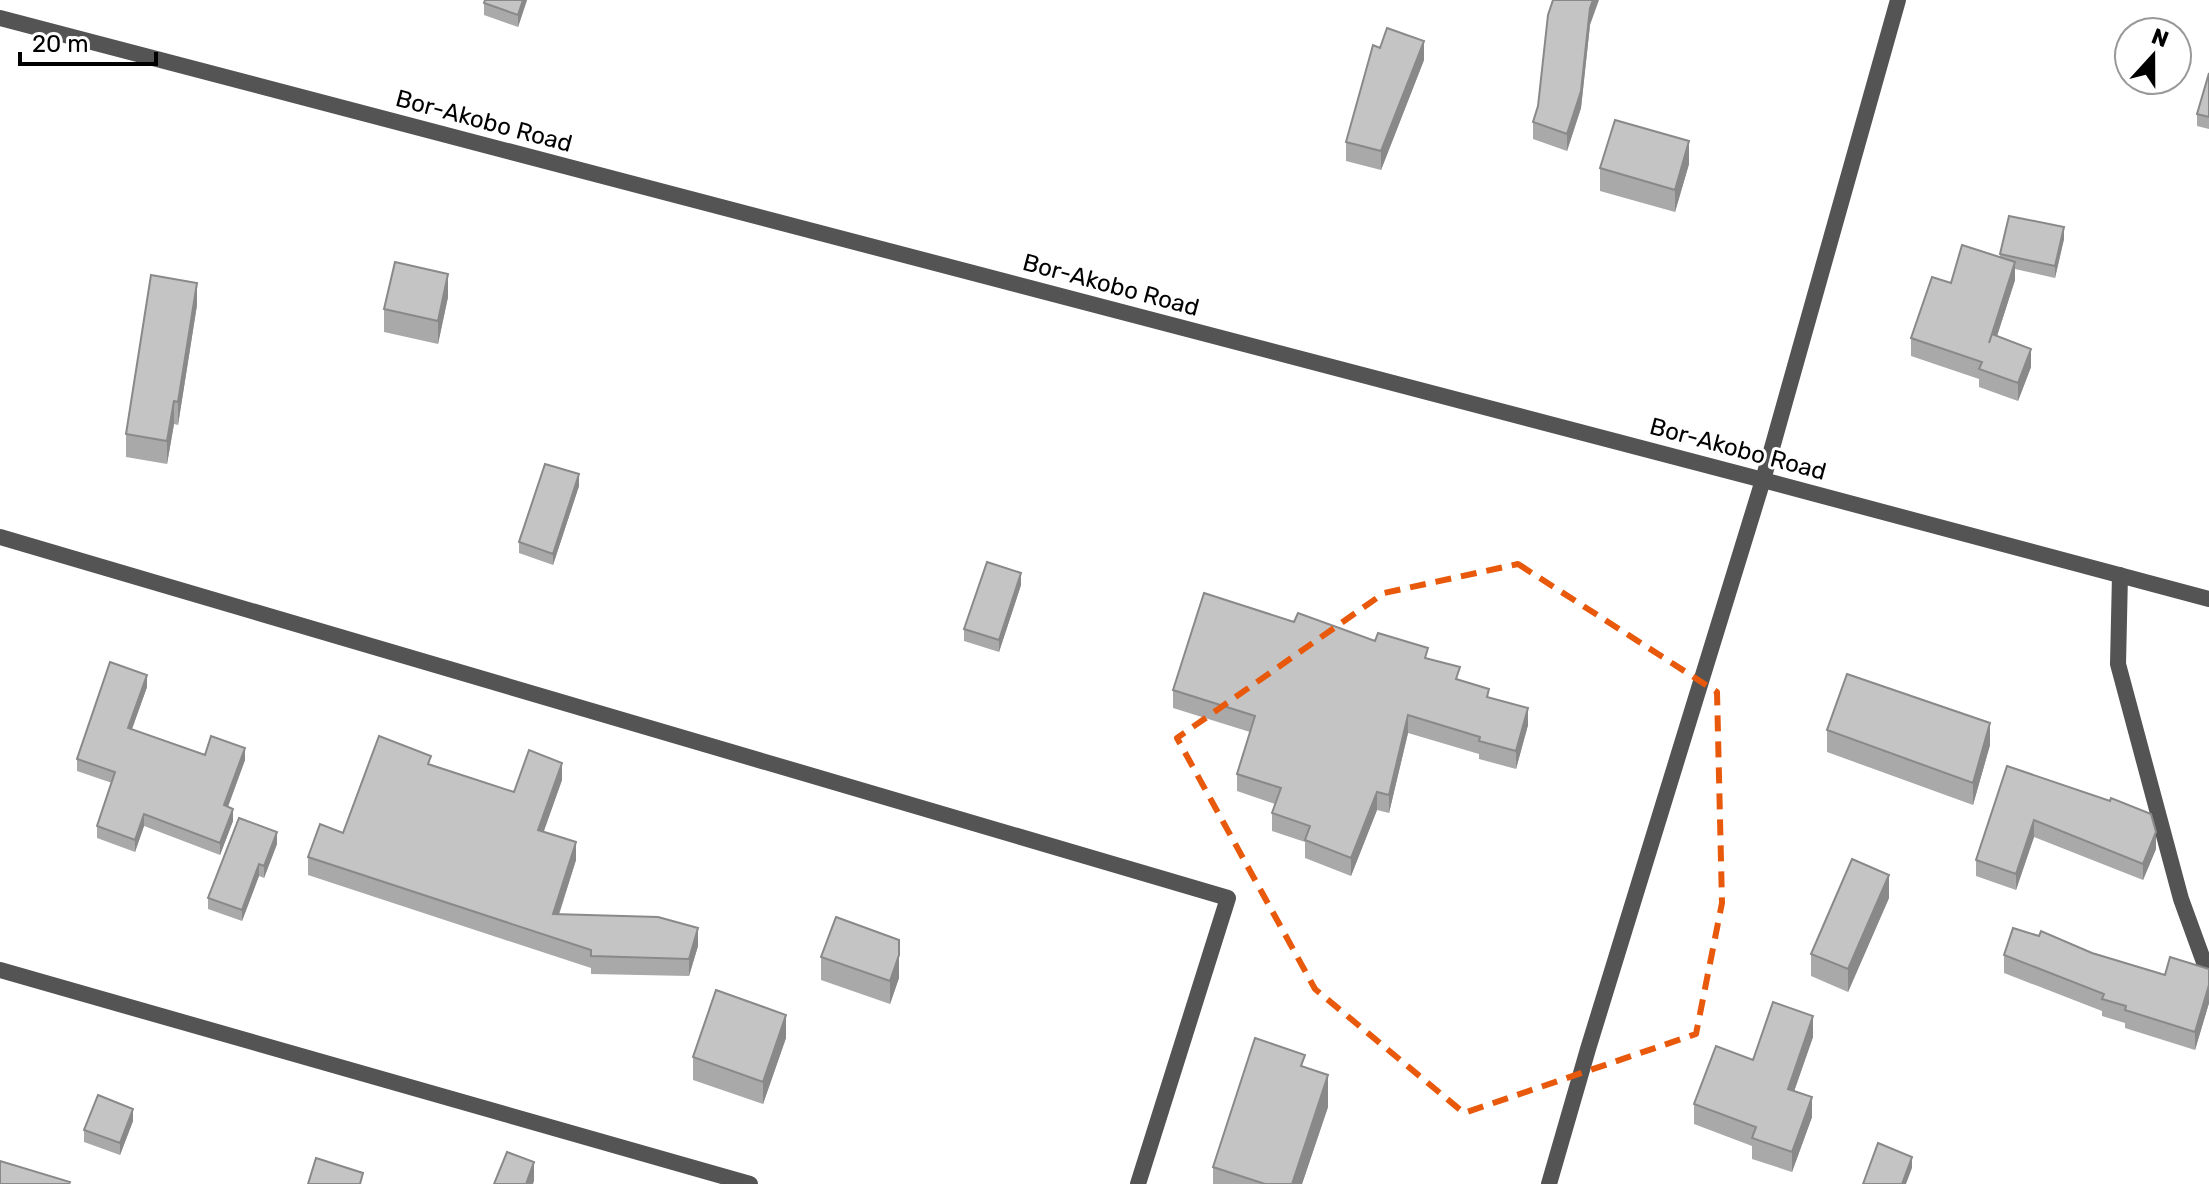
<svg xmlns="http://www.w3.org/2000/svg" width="2209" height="1184" viewBox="0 0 2209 1184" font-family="Rubik,sans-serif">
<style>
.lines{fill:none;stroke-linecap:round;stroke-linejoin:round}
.minor{stroke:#545454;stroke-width:16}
.tertiary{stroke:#545454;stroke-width:16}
.wall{fill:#a9a9a9}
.shaded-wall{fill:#898989}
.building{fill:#c4c4c4;stroke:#898989;stroke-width:2}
.marked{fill:none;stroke:#e8590c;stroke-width:6;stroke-dasharray:16 10;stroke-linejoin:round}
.labels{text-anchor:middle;stroke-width:6;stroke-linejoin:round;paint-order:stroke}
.street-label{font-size:24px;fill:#000;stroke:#fff}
</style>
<rect width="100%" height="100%" fill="#fff"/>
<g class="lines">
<path class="minor" d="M1763 480 1898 0
M0 537 1228 898 1138 1184
M2120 575 2118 664 2181 899 2205 965 2209 969
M0 970 750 1184"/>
<path class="tertiary" d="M0 18 1763 480 2209 599
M1549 1184 1588 1049 1763 480"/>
</g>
<path class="wall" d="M527 0 518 27 484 15V3Z
M1590 25 1581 108 1567 151 1533 139V122Z
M1424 60 1381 170 1346 161V142Z
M2209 73V129L2197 126V114Z
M1689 164 1675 212 1600 191V168Z
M2064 239 2055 278 2015 269V280L1997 336 2031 367 2018 401 1979 387V379L1911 356V338L1951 283 2000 257V254Z
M448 297 438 344 384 332V309Z
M197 305 178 425 174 424 167 464 126 457V434Z
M579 486 553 565 519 553V542Z
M1021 585 999 652 964 641V629Z
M1294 622 1375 641 1428 658 1460 680 1489 697 1528 725 1516 769 1479 759V754L1408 733 1389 813 1377 810 1351 876 1305 858V842L1272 831V813L1275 804 1237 791V774L1250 732 1173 708V690Z
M147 687 132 729 205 755 245 760 228 807 233 821 220 855 144 826 135 852 97 838V826L112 783 77 771V759Z
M1827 730 1990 745 1973 805 1827 752Z
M431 765 514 792 562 780 543 832 576 860 559 915 698 946 689 976 591 974V968L308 875V857L343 833Z
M2007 766 2156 849 2143 880 2034 837 2016 890 1976 876V860Z
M277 844 264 878 259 876 242 921 208 909V898Z
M1889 898 1848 992 1811 976V954Z
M2092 953 2165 975 2209 985V1003L2195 1050 2125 1028V1023L2102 1016V1011L2004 973V955Z
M821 957 899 978 890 1004 821 980Z
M1813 1037 1794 1091 1812 1117 1792 1172 1752 1159V1146L1694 1124V1104L1753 1060Z
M786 1038 763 1104 693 1080V1057Z
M1305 1067 1328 1107 1302 1184H1213V1167Z
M133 1121 120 1155 84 1142V1130Z"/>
<path class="shaded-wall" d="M523 0H527L518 27V15Z
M1593 0H1599L1590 25 1581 108 1567 151V134L1590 8Z
M1424 41V60L1381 170V151Z
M1689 141V164L1675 212V190Z
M2064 227V239L2055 278V266Z
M2015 262V280L1989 361V343Z
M448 274V297L438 344V321Z
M197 283V305L178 425V402Z
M2031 349V367L2018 401V383Z
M174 401V424L167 464V441Z
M579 474V486L553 565V554Z
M1021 573V585L999 652V640Z
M147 675V687L128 740V728Z
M1528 708V725L1516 769V751Z
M1408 715V733L1389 813V795Z
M1990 723V745L1973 805V783Z
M245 748V760L224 817V805Z
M562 763V780L538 848V830Z
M1377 792V810L1351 876V858Z
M233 809V821L220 855V843Z
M144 814V826L135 852V840Z
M2034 820V837L2016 890V874Z
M277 832V844L264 878V866Z
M2156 832V849L2143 880V864Z
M576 842V860L553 932V914Z
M259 864V876L242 921V910Z
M1889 875V898L1848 992V969Z
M698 928V946L689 976V959Z
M899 955V978L890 1004V981Z
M2209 985V1003L2195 1050V1032Z
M786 1015V1038L763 1104V1082Z
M1813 1016V1037L1788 1109V1089Z
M1328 1075V1107L1302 1184H1292Z
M1812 1097V1117L1792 1172V1152Z
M133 1109V1121L120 1155V1143Z
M1912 1157V1168L1906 1184H1902Z
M534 1162V1181L533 1184H526Z"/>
<path class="building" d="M485 0H523L518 15 484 3Z
M1553 0H1593L1590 8 1581 91 1567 134 1533 122 1538 106 1548 15Z
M1387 28 1424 41 1381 151 1346 142 1373 45 1380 48Z
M2209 73V117L2197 114Z
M1615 120 1689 141 1675 190 1600 168Z
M2009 216 2064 227 2055 266 2000 254Z
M1962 245 2015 262 1989 343 1992 334 2031 349 2018 383 1979 369 1982 362 1911 338 1932 277 1951 283Z
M395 262 448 274 438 321 384 309Z
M151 275 197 283 178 402 174 401 167 441 126 434Z
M545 464 579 474 553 554 519 542Z
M987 562 1021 573 999 640 964 629Z
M1204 593 1294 622 1298 613 1375 641 1378 633 1428 648 1425 658 1460 667 1456 679 1489 689 1487 697 1528 708 1516 751 1479 741 1480 737 1408 715 1389 795 1377 792 1351 858 1305 840 1310 826 1272 813 1281 788 1237 774 1255 716 1173 690Z
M110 662 147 675 128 728 205 755 211 736 245 748 224 805 233 809 220 843 144 814 135 840 97 826 115 772 77 759Z
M1847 674 1990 723 1973 783 1827 730Z
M379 736 431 756 428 764 514 792 529 750 562 763 538 830 576 842 553 914 658 917 698 928 689 959 591 956V950L308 857 320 824 343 833Z
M2007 766 2110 801 2111 798 2151 814 2156 832 2143 864 2034 820 2016 874 1976 860Z
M239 818 277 832 264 866 259 864 242 910 208 898Z
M1852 859 1889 875 1848 969 1811 954Z
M836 917 899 940V955L890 981 821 957Z
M2013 928 2039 936 2041 931 2092 953 2165 975 2170 957 2209 969V985L2195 1032 2125 1010 2126 1006 2102 999 2104 994 2004 955Z
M716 990 786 1015 763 1082 693 1057Z
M1773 1002 1813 1016 1788 1089 1812 1097 1792 1152 1752 1138 1756 1127 1694 1104 1716 1046 1753 1060Z
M1255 1038 1305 1055 1301 1066 1328 1075 1292 1184H1265L1213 1167Z
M98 1095 133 1109 120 1143 84 1130Z
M1878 1143 1912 1157 1902 1184H1863Z
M507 1152 534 1162 526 1184H494Z
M316 1158 363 1173 360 1184H308Z
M0 1161 70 1182 69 1184H0Z"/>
<path class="marked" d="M1518 564 1717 692 1722 903 1696 1034 1464 1113 1315 989 1177 738 1384 593Z"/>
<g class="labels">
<g class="street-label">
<text transform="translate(484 121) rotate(15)" y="8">Bor-Akobo Road</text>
<text transform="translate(1111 285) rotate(15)" y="8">Bor-Akobo Road</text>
<text transform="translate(1738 449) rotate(15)" y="8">Bor-Akobo Road</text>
</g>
</g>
<g transform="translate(2153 56) rotate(21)"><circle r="38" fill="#ffffff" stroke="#999999" stroke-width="2"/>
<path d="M0-6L14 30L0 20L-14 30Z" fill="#000000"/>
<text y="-12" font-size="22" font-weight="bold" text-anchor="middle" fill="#000000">N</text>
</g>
<path d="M20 52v12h136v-12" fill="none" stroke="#000000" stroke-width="4"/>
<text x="32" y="52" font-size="24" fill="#000000" stroke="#ffffff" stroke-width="6" paint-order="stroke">20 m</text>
</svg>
